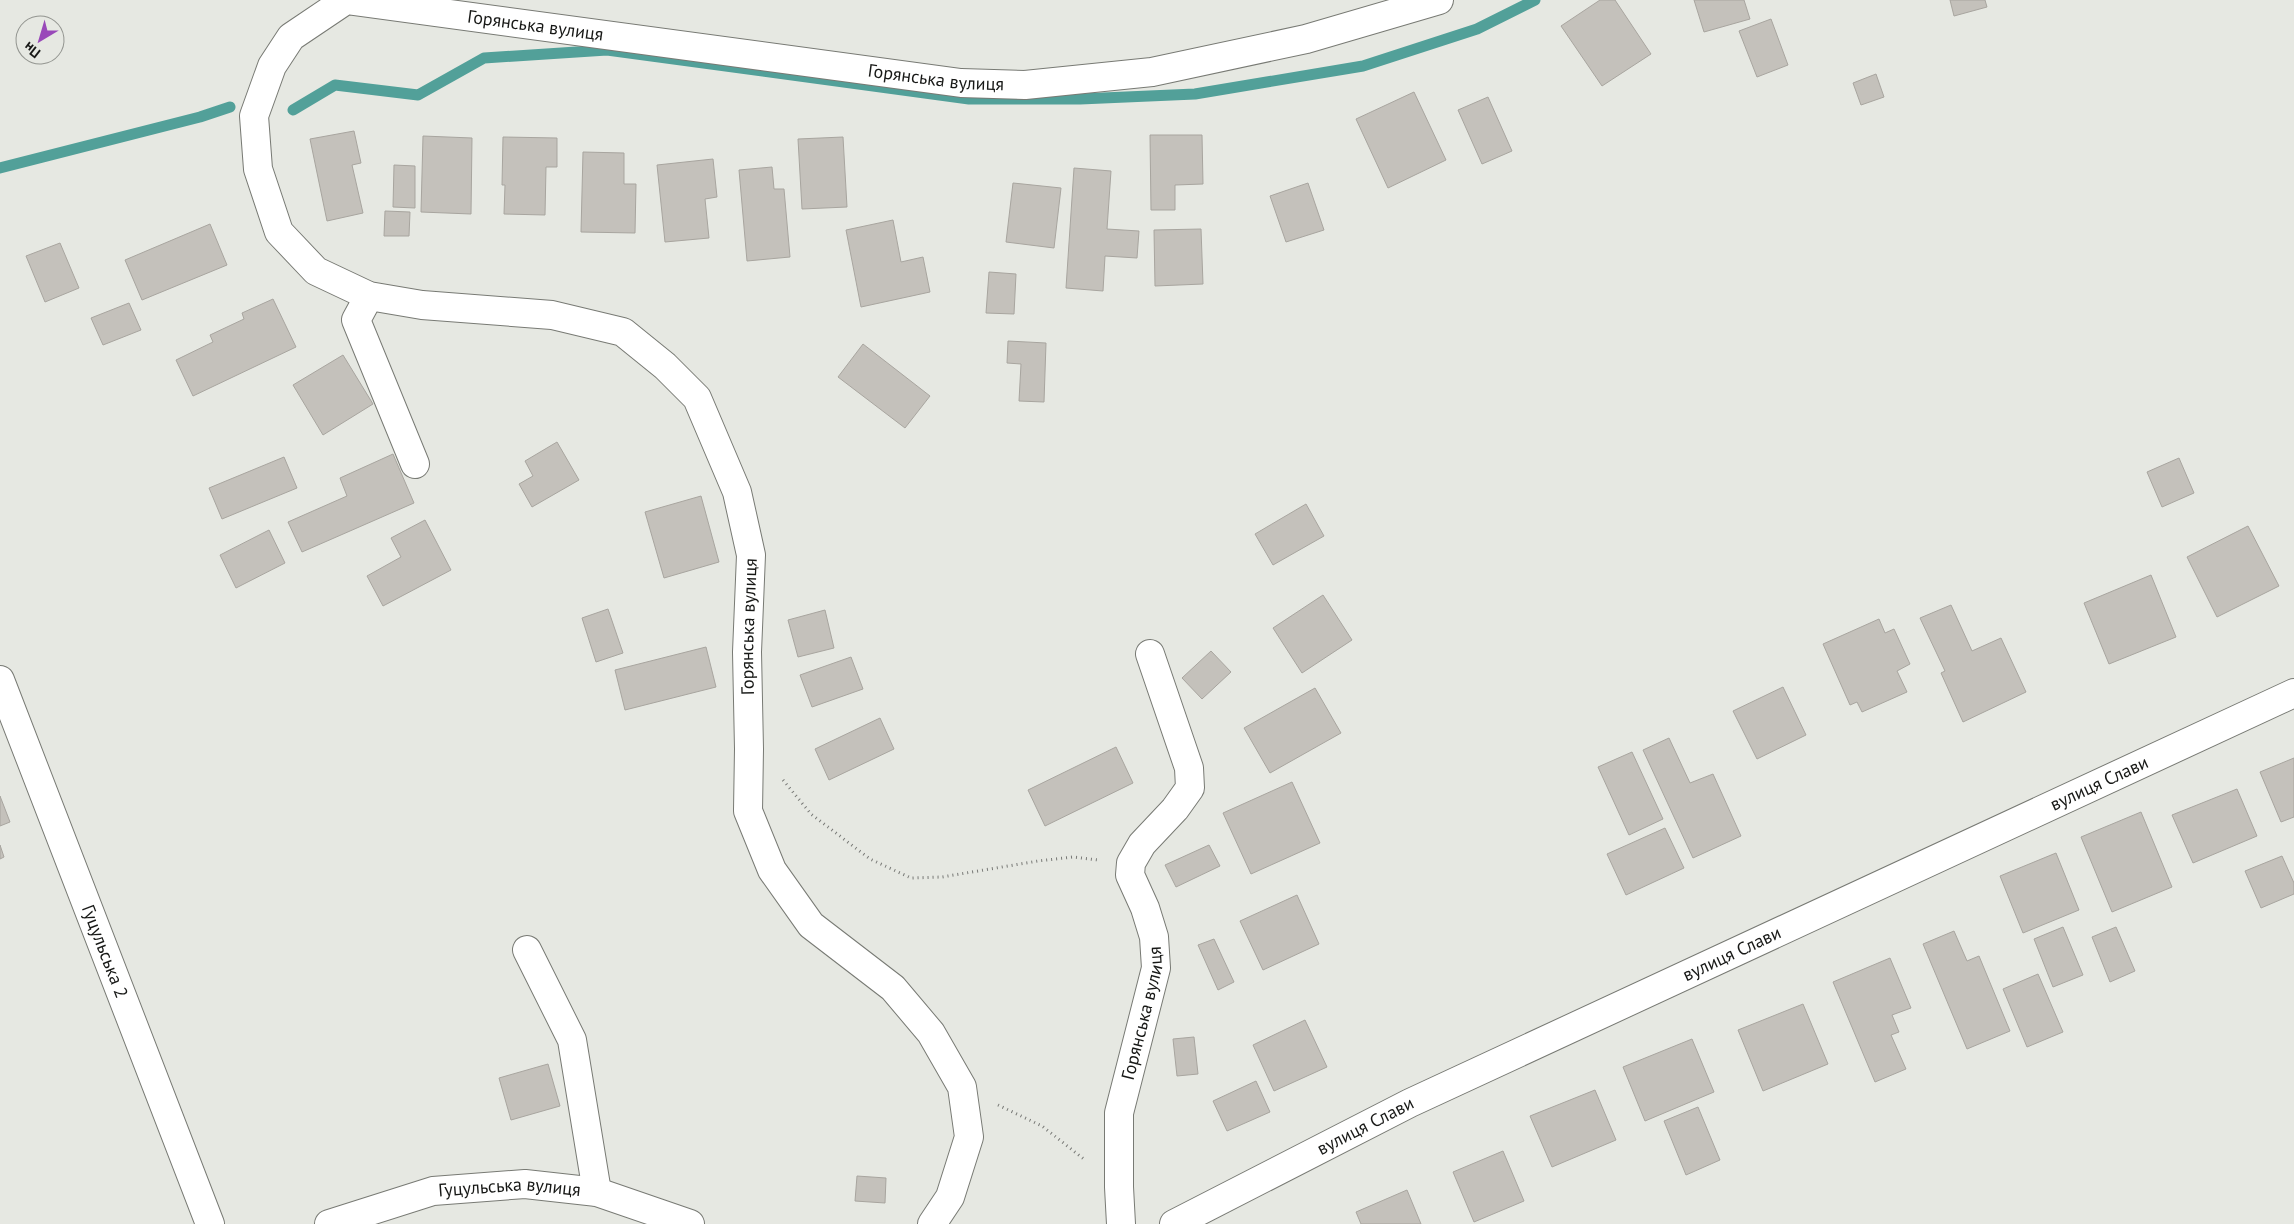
<svg xmlns="http://www.w3.org/2000/svg" width="2294" height="1224" viewBox="0 0 2294 1224" font-family="'PT Sans',sans-serif">
<style>
.lines{fill:none;stroke-linecap:round;stroke-linejoin:round}
.stream{stroke:#52a099;stroke-width:11}
.building{fill:#c4c1bb;stroke:#a8a59f}
.minor-casing{stroke:#787a74;stroke-width:30}
.path{stroke:#787976;stroke-width:3;stroke-dasharray:1 4;stroke-linecap:butt}
.minor{stroke:#fff;stroke-width:28}
.labels{text-anchor:middle;stroke-width:5;stroke-linejoin:round;paint-order:stroke}
.street-label{font-size:18px;fill:#171816;stroke:#e6e8e2}
</style>
<rect width="100%" height="100%" fill="#e6e8e2"/>
<g class="lines">
<path class="stream" d="M293 110 335 85 418 95 484 58 607 50 969 99H1080L1195 94 1363 66 1477 29 1535 0
M0 168 200 117 230 107"/>
</g>
<path class="building" d="M1600 0H1615L1651 54 1602 86 1561 26Z
M1694 0H1744L1750 19 1704 32Z
M1950 0H1985L1987 7 1954 16Z
M1771 19 1788 65 1757 77 1739 31Z
M1876 74 1884 97 1861 105 1853 83Z
M1414 92 1446 160 1388 188 1356 119Z
M1488 97 1512 151 1482 164 1458 110Z
M354 131 361 163 352 165 363 213 327 221 310 139Z
M1150 135H1202L1203 184 1175 185V210H1151Z
M423 136 472 138 471 214 421 212Z
M503 137 557 138V167H546L545 215 504 214 505 185H502Z
M843 137 847 207 802 209 798 139Z
M583 152 624 153V184H636L635 233 581 232Z
M713 159 717 197 705 199 709 238 665 242 657 165Z
M394 165 415 166V208L393 207Z
M772 167 774 189H784L790 257 747 261 739 170Z
M1074 168 1111 171 1107 229 1139 231 1137 258 1105 256 1103 291 1066 288Z
M1013 183 1061 188 1054 248 1006 242Z
M1308 183 1324 230 1286 242 1270 196Z
M385 211 410 212 409 236H384Z
M893 220 901 262 923 257 930 292 861 307 846 230Z
M210 224 227 265 142 300 125 260Z
M1201 229 1203 284 1155 286 1154 230Z
M60 243 79 288 45 302 26 256Z
M989 272 1016 274 1014 314 986 313Z
M273 299 296 347 193 396 176 360 213 342 210 335 244 319 242 313Z
M129 303 141 330 103 345 91 318Z
M1008 341 1046 343 1044 402 1019 401 1021 364 1007 363Z
M863 344 930 396 905 428 838 377Z
M343 355 373 404 323 435 293 385Z
M557 442 579 480 532 507 519 484 533 476 525 461Z
M393 454 414 503 302 552 288 522 347 496 340 478Z
M284 457 297 488 222 519 209 488Z
M2179 458 2194 493 2162 507 2147 472Z
M701 496 719 562 664 578 645 512Z
M1306 504 1324 536 1273 565 1255 534Z
M425 520 451 570 383 606 367 576 401 557 391 538Z
M2248 526 2279 586 2217 617 2187 557Z
M269 530 285 563 236 588 220 555Z
M2151 575 2176 637 2109 664 2084 603Z
M1323 595 1352 640 1302 673 1273 628Z
M1951 605 1972 651 2001 638 2026 692 1963 722 1941 673 1945 671 1920 618Z
M608 609 623 653 596 662 582 618Z
M825 610 834 648 798 657 788 620Z
M1879 619 1885 633 1894 629 1910 664 1897 671 1907 692 1862 712 1857 702 1850 705 1823 644Z
M706 647 716 687 625 710 615 670Z
M1211 651 1231 672 1202 699 1182 678Z
M851 657 863 689 812 707 800 675Z
M1783 687 1806 735 1757 759 1733 711Z
M1315 688 1341 733 1270 773 1244 728Z
M880 718 894 749 829 780 815 749Z
M1669 738 1690 783 1713 774 1741 836 1693 858 1643 750Z
M1116 747 1133 783 1045 826 1028 790Z
M1632 752 1663 819 1629 835 1598 767Z
M2294 758V817L2281 822 2260 772Z
M1292 782 1320 843 1251 874 1223 813Z
M2237 789 2257 836 2193 863 2172 815Z
M0 796 10 822 0 826Z
M2141 812 2172 887 2112 912 2081 837Z
M1665 828 1684 868 1626 895 1607 854Z
M0 845 4 857 0 859Z
M1209 845 1220 866 1176 887 1165 865Z
M2056 853 2079 910 2023 933 2000 876Z
M2282 856 2294 883V894L2261 908 2245 871Z
M1297 895 1319 944 1263 970 1240 921Z
M2063 927 2083 975 2053 987 2034 939Z
M2116 927 2135 971 2110 982 2092 937Z
M1954 931 1967 961 1979 956 2010 1031 1967 1049 1923 944Z
M1214 939 1234 982 1218 990 1198 945Z
M1890 958 1911 1008 1892 1015 1899 1032 1891 1035 1906 1069 1875 1082 1833 982Z
M2038 974 2063 1032 2027 1047 2003 989Z
M1803 1004 1828 1064 1763 1091 1738 1030Z
M1305 1020 1327 1067 1274 1091 1253 1045Z
M1194 1037 1198 1074 1177 1076 1173 1039Z
M1692 1039 1714 1092 1645 1121 1623 1067Z
M548 1064 560 1106 511 1120 499 1078Z
M1256 1081 1270 1112 1227 1131 1213 1101Z
M1595 1090 1616 1140 1552 1167 1530 1116Z
M1698 1107 1720 1160 1686 1175 1664 1121Z
M1503 1151 1524 1201 1474 1222 1453 1172Z
M857 1176 886 1178 885 1203 855 1201Z
M1407 1190 1421 1224H1361L1356 1212Z"/>
<g class="lines">
<defs>
<g id="minor">
<path d="M369 296 356 320 415 464"/>
<path id="s1" d="M0 680 210 1224"/>
<path d="M527 950 572 1040 597 1192"/>
<path id="s2" d="M329 1224 433 1191 525 1184 597 1192 690 1224"/>
<path id="s3" d="M932 1224 950 1197 969 1137 962 1087 931 1033 893 988 811 925 772 870 748 811 749 749 747 652 751 555 737 492 697 398 665 366 623 332 552 315 422 305 369 296 316 271 279 232 258 169 254 116 272 66 291 37 346 0 961 83 1025 85 1152 72 1306 39 1439 0"/>
<path id="s4" d="M1121 1224 1119 1187V1113L1156 968 1154 937 1145 908 1130 875 1131 863 1142 844 1175 809 1190 788 1189 768 1150 654"/>
<path id="s5" d="M1174 1224 1410 1103 2294 693"/>
</g>
</defs>
<use href="#minor" class="minor-casing"/>
<path class="path" d="M783 780 811 814 870 859 911 878 942 877 1038 861 1073 857 1098 860
M998 1105 1042 1126 1085 1160"/>
<use href="#minor" class="minor"/>
</g>
<g class="labels">
<g class="street-label">
<text dy="6" stroke="none"><textPath href="#s3" startOffset="1858">Горянська вулиця</textPath></text>
<text dy="6" stroke="none"><textPath href="#s3" startOffset="2262">Горянська вулиця</textPath></text>
<text dy="6" stroke="none"><textPath href="#s3" startOffset="686">Горянська вулиця</textPath></text>
<text dy="6" stroke="none"><textPath href="#s5" startOffset="1025">вулиця Слави</textPath></text>
<text dy="6" stroke="none"><textPath href="#s1" startOffset="291">Гуцульська 2</textPath></text>
<text dy="6" stroke="none"><textPath href="#s5" startOffset="620">вулиця Слави</textPath></text>
<text dy="6" stroke="none"><textPath href="#s4" startOffset="214">Горянська вулиця</textPath></text>
<text dy="6" stroke="none"><textPath href="#s5" startOffset="215">вулиця Слави</textPath></text>
<text dy="6" stroke="none"><textPath href="#s2" startOffset="186">Гуцульська вулиця</textPath></text>
</g>
</g>
<g transform="translate(40 40) rotate(218)"><circle r="24" fill="#e6e8e2" stroke="#939590"/>
<path d="M0-4L9 19L0 12L-9 19Z" fill="#9949b9"/>
<text y="-8" font-size="14" font-weight="bold" text-anchor="middle" fill="#171816">Пн</text>
</g>
</svg>
